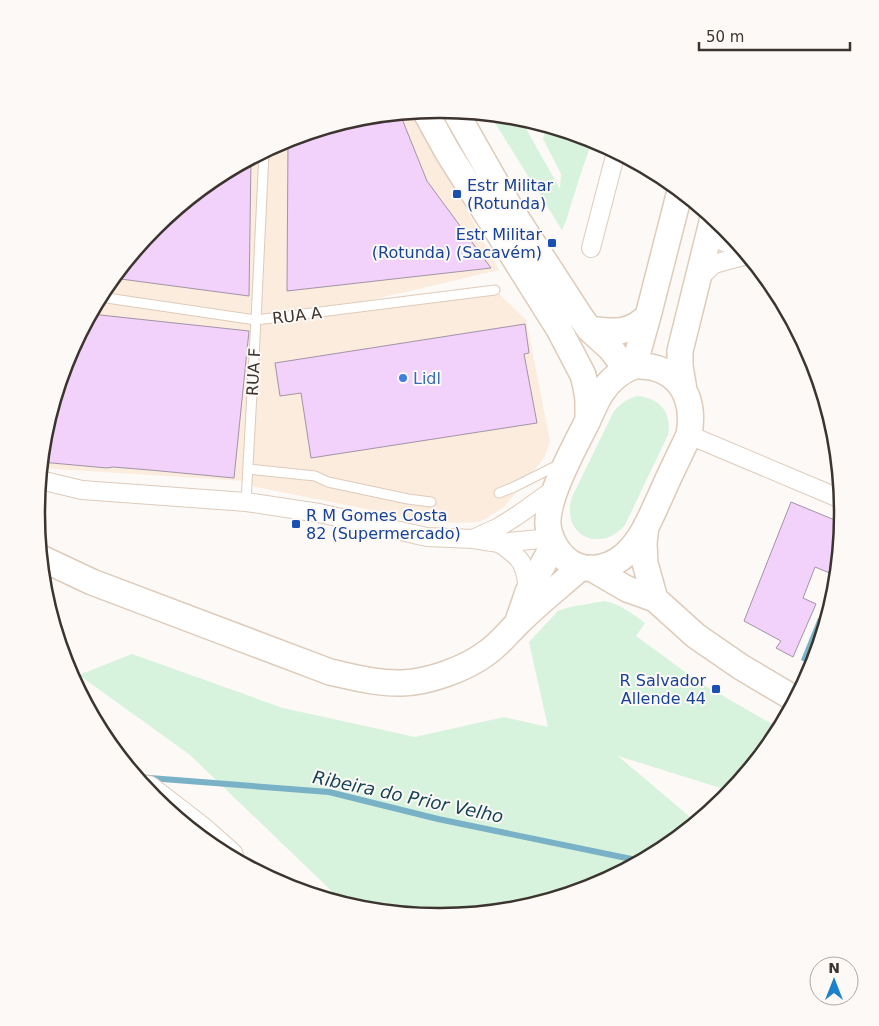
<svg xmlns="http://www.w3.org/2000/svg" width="879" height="1026" viewBox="0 0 879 1026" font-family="'DejaVu Sans',sans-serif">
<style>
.built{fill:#fbecde}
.green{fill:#d7f3dd}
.water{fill:#79b1c7}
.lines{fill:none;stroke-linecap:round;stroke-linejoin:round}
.stream{stroke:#79b1c7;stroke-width:6}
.building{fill:#f2d1fb;stroke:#a294a6}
.lane-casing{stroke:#decbba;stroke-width:11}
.street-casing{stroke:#decbba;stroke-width:20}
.secondary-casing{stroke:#decbba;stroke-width:28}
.highway-casing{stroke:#decbba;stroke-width:30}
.lane{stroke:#fff;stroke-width:9}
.street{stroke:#fff;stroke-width:18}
.secondary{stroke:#fff;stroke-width:25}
.highway{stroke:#fff;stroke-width:28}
.transit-dot{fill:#1a4fb4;stroke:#fdf9f6;stroke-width:2}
.shop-dot{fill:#3f7fe0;stroke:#fdf9f6;stroke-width:2}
.labels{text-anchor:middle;stroke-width:4;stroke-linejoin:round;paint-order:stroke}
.transit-label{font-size:16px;fill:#164399;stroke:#fdf9f6;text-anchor:start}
.street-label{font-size:16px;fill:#3c342e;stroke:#fdf9f6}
.shop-label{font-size:16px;fill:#366cbe;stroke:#fdf9f6;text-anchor:start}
.water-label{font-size:18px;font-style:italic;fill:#154556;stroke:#fdf9f6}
.rim{fill:none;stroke:#3c342e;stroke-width:2.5}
</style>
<rect width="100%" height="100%" fill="#fdf9f6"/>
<path class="built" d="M414 112 499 270 333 309 495 290 526 320 550 441 544 458 504 507 480 522 455 523 416 519 247 485 244 481 41 468 44 434 67 358 104 289 155 228 216 178 285 140 361 117Z"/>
<path class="green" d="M490 115 520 118 560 189 561 174 543 139 547 126 587 138 591 144 579 179 566 221 562 230Z
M637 396C660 398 672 412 668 435L625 525C599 555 560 534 572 497L614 411C621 403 627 399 637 396Z
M605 601C620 604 633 614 645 623L636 636 699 682 779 728 775 737 730 791 618 756 696 822 663 848 594 886 518 909 439 916 361 908 344 903 190 755 79 675 132 654 283 708 415 737 504 717 548 727 529 642 558 611 570 607Z"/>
<path class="water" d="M818 618 826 621 813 666 801 660Z"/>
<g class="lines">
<path class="stream" d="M137 777 329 792 438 819 641 861"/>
</g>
<path class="building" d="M400 114 427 181 491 268 287 291 288 140 361 117Z
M251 159 249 296 113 278 155 228 216 178Z
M91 314 249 331 234 478 150 470 113 467 107 468 41 462 44 434 67 358Z
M525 324 529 353 524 354 537 423 311 458 301 393 280 396 275 363Z
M791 502 842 523 837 576 815 567 803 598 816 604 793 657 776 648 781 641 744 621Z"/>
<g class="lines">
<defs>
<path id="lane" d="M100 297 256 320 495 290
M248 469 315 476 328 482 408 499 431 502
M499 493 514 487 560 464
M246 502 256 320 264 152"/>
<path id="street" d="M712 223 718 239 744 251
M591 248 616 152
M698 279 714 264 747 255
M689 435 841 499
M40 480 82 490 246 502 319 513 427 537 473 539 499 543 551 538
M473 539 499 527 518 515 557 487
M499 543C522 558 526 564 528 592"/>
<path id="secondary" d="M425 111 447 151 559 329 583 375 586 387 588 400V419
M455 111 513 213 580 316 589 329 611 349 626 369
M589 329C613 332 629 335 648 316
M634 366C677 364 696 395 689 435 679 456 669 476 660 497 651 516 643 538 627 553 614 566 592 573 575 565 560 558 550 541 548 525 546 499 573 450 585 426 591 415 595 402 602 392 610 380 621 371 634 366Z
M634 366 648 316 680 191
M684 390 680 366V351L713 218
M646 526 644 543 645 563 655 599
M41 558 92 582 330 672C353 677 378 684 402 683 429 682 466 669 488 652 499 644 508 633 518 623 538 603 560 586 581 567
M591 568 627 589 655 599 696 636 741 667 795 699
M518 621 528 592 554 544"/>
<path id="highway" d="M148 790 201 831 229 856"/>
</defs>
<use href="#lane" class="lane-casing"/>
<use href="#street" class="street-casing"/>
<use href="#secondary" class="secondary-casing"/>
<use href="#highway" class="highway-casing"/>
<use href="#lane" class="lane"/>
<use href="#street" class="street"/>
<use href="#secondary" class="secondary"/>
<use href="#highway" class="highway"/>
</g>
<g class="transit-dot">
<rect x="452" y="189" width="10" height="10" rx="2.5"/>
<rect x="547" y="238" width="10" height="10" rx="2.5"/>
<rect x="291" y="519" width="10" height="10" rx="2.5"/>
<rect x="711" y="684" width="10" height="10" rx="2.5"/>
</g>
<circle class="shop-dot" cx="403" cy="378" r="5"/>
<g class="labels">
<g class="transit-label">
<text x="467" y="191">Estr Militar<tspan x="467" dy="18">(Rotunda)</tspan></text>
<text x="542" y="240" text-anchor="end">Estr Militar<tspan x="542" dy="18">(Rotunda) (Sacavém)</tspan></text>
<text x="306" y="521">R M Gomes Costa<tspan x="306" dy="18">82 (Supermercado)</tspan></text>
<text x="706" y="686" text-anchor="end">R Salvador<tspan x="706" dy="18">Allende 44</tspan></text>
</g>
<g class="street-label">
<text transform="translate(297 315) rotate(-7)" y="6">RUA A</text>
<text transform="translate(253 372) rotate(-87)" y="6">RUA F</text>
</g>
<g class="shop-label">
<text x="413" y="384">Lidl</text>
</g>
<g class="water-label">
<text transform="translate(408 797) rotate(12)" y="6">Ribeira do Prior Velho</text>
</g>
</g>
<path d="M0 0H879V1026H0ZM439 118H440A394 394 0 0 1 834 512V514A394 394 0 0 1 440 908H439A394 394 0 0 1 45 514V512A394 394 0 0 1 439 118Z" fill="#fdf9f6" fill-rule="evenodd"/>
<path class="rim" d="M439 118H440A394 394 0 0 1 834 512V514A394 394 0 0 1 440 908H439A394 394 0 0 1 45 514V512A394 394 0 0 1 439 118Z"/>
<g transform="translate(834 981)"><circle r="24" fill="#fdf9f6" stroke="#b0aaa6"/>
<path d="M0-4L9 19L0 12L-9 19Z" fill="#1c81cc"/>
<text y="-8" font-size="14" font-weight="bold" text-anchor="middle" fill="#3c342e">N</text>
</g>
<path d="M699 42v8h151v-8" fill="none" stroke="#3c342e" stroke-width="2.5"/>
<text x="706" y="42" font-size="15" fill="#3c342e" stroke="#fdf9f6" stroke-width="4" paint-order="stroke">50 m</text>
</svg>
